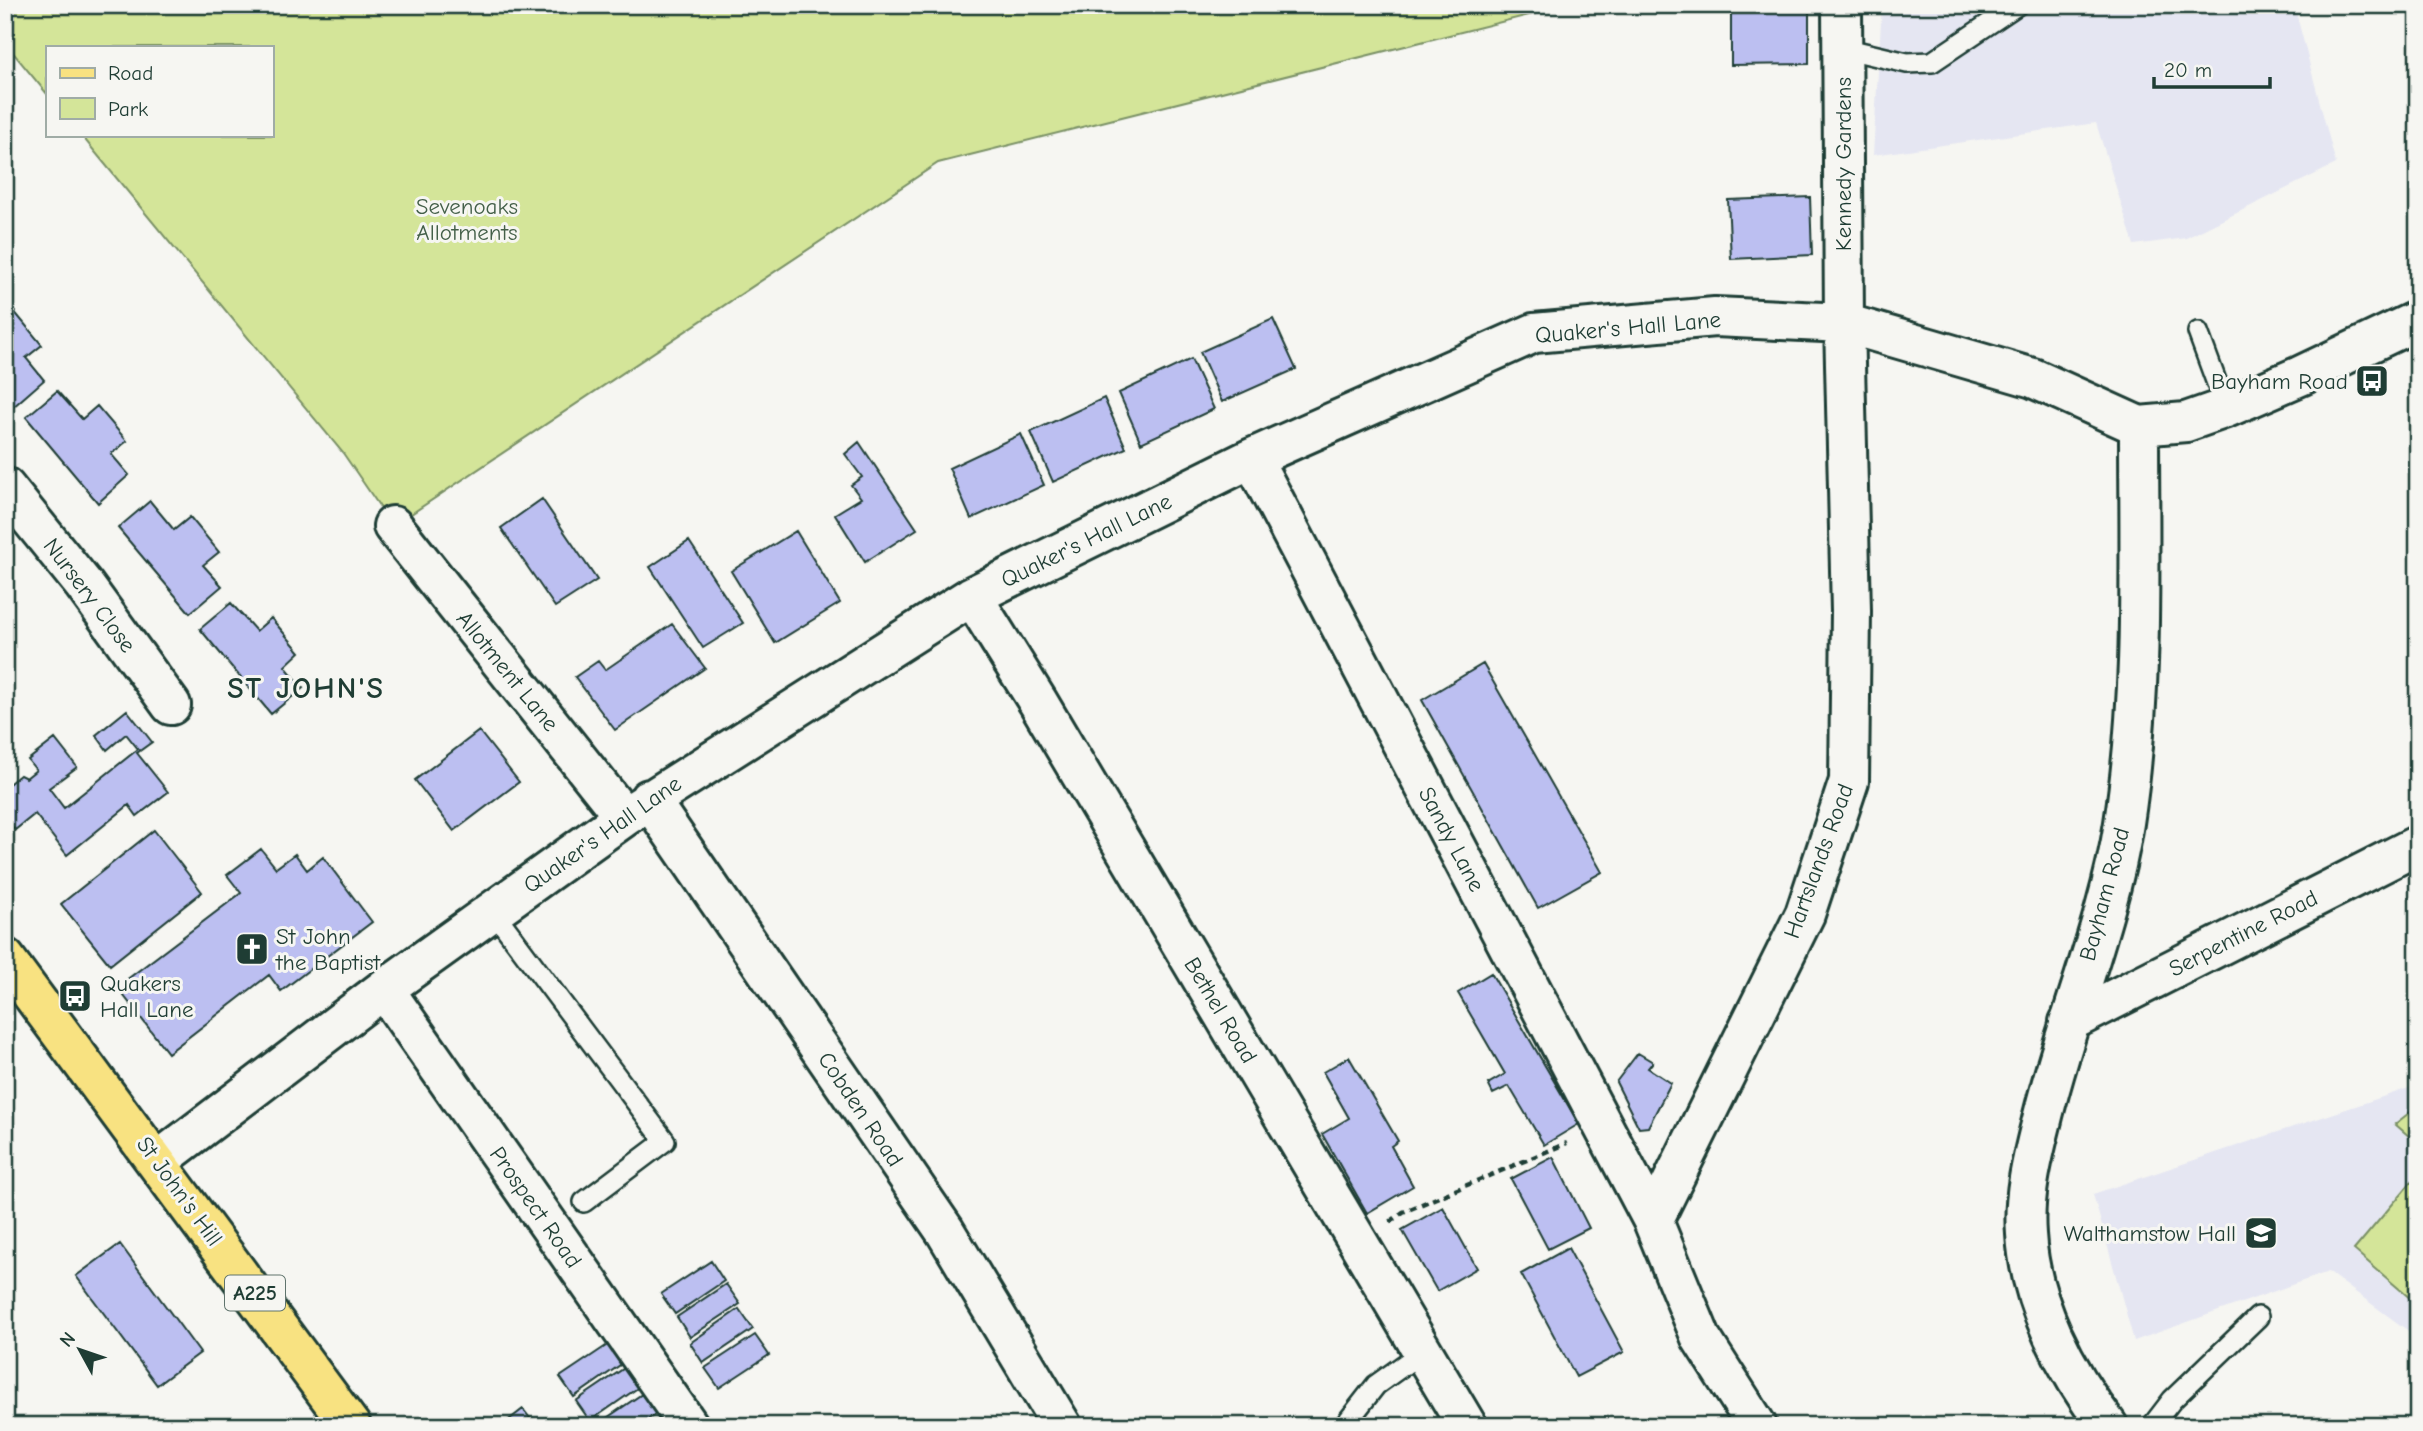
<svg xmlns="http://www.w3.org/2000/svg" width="2423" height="1431" viewBox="0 0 2423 1431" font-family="'Comic Neue',sans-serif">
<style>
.built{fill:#e5e6f2}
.green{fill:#d4e599;stroke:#7a9166;stroke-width:2}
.building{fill:#bcbff1;stroke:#1f3d34;stroke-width:2}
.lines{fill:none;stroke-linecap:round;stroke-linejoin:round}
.service-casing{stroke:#1f3d34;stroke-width:24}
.minor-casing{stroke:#1f3d34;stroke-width:44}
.primary-casing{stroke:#1f3d34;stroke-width:44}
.path{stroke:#1f3d34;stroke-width:4.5;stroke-dasharray:7 5;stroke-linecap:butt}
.service{stroke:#f6f6f2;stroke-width:19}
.minor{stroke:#f6f6f2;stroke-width:38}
.primary{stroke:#f8e281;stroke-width:38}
.labels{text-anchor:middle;stroke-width:6;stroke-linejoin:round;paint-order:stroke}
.shield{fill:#f6f6f2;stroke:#60746d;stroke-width:2}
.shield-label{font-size:21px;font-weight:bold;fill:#1f3d34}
.street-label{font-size:23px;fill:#1f3d34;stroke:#f6f6f2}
.park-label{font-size:23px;fill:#435f48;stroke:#f6f6f2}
.poi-label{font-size:23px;fill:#1f3d34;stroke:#f6f6f2;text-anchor:end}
.district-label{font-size:30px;font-weight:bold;letter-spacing:2px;fill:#1f3d34;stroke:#f6f6f2}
</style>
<rect width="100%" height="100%" fill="#f6f6f2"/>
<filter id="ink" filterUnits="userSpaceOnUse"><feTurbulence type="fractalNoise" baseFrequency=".0143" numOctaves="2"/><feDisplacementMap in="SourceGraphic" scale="14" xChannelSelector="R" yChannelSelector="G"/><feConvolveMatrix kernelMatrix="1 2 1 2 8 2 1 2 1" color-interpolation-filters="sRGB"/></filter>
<g filter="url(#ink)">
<path class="built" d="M1882 5H2294L2336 164 2186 238 2134 245 2096 123 1873 155Z
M2418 1085V1338L2328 1272 2134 1341 2093 1194Z"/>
<path class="green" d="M5 5H1569L938 163 393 526 343 453 81 135H271V47H47V94L5 43Z
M2418 1106V1144L2395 1124Z
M2412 1181 2418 1186V1305L2354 1250Z"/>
<path class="building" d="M1731 5H1809V64L1731 65Z
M1810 197 1812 255 1731 259 1728 200Z
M13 310 42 345 26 358 44 380 13 407 5 398V317Z
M1273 319 1296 369 1222 402 1200 352Z
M1191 359 1214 409 1141 443 1119 393Z
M57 391 82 419 97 406 127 441 111 454 129 475 98 503 26 417Z
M1104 398 1126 448 1053 482 1031 432Z
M1021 434 1044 485 971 519 949 468Z
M859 442 917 529 865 562 835 514 861 498 851 485 862 477 845 454Z
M542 499 597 580 555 607 501 528Z
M150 501 174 530 190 517 219 552 203 565 222 586 190 613 118 528Z
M796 531 840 603 775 643 731 571Z
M689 541 743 623 703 648 650 567Z
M231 603 256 631 271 618 300 652 285 666 303 688 271 714 200 629Z
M672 624 705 668 615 730 575 677 598 661 605 670Z
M1483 664 1602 872 1538 908 1422 700Z
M127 710 152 742 137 753 168 792 137 816 129 805 67 855 35 814 15 830 5 817V787L20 775 26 778 36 770 28 760 55 739 77 767 49 788 64 808 138 749 126 734 107 750 96 735Z
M479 731 519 782 454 831 415 780Z
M154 830 202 892 110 965 61 904Z
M261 849 276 868 295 854 307 870 323 857 372 922 281 991 269 975 168 1053 117 987 241 893 227 875Z
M1491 973 1579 1124 1544 1145 1509 1086 1493 1094 1488 1084 1505 1074 1458 993Z
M1638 1053 1653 1062 1648 1068 1671 1083 1648 1127 1639 1128 1616 1082Z
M1349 1057 1398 1141 1391 1146 1413 1186 1367 1213 1322 1134 1349 1118 1323 1072Z
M1553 1157 1589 1228 1548 1249 1511 1179Z
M1443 1207 1477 1268 1437 1291 1402 1230Z
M120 1244 200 1353 157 1385 76 1276Z
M1568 1248 1624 1352 1576 1377 1521 1274Z
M711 1261 724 1281 675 1314 661 1294Z
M726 1284 740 1304 690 1337 677 1317Z
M739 1309 753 1329 703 1363 690 1343Z
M755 1335 769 1355 719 1388 705 1368Z
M609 1344 623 1363 574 1397 560 1377Z
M626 1367 639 1387 590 1421 576 1401Z
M642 1394 656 1414 638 1426H595Z
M523 1409 536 1426H501Z"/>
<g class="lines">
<defs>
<path id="service" d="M1843 48 1907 63 1932 62 2017 5
M2198 332 2226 408
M493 911 665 1141 584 1202
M1344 1426 1376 1385 1422 1352
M2152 1426 2172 1400 2258 1317"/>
<path id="minor" d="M1252 458 1653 1221
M5 487 84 585 171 705
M393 526 624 817
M972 596 1038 702 1467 1426
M649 799 945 1231 1062 1426
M384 989 689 1426
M2069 1022 2418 845
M158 1161 384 989 624 817 972 596 1252 458 1534 333 1715 317 1844 323 2033 378 2139 426 2186 422 2226 408 2300 376 2418 320
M1757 1426 1701 1338 1653 1221 1805 914 1849 781 1851 611 1844 323 1842 5
M2108 1426C2066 1371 2030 1303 2026 1234 2023 1196 2032 1160 2041 1124 2064 1025 2109 922 2124 823 2144 691 2139 559 2139 426"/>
<path id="primary" d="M5 958 351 1426"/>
</defs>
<use href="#service" class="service-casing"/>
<use href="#minor" class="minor-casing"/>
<use href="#primary" class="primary-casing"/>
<path class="path" d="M1390 1222 1403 1212 1567 1143"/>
<use href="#service" class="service"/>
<use href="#minor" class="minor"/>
<use href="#primary" class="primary"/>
</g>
</g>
<defs>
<symbol id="bus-square" viewBox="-11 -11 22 22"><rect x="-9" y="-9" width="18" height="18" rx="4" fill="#1f3d34" stroke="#f6f6f2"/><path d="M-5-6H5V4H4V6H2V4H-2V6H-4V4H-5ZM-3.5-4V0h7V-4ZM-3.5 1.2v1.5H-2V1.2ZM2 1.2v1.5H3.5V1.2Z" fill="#fff"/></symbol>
<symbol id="church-square" viewBox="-11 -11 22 22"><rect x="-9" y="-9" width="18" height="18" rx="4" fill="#1f3d34" stroke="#f6f6f2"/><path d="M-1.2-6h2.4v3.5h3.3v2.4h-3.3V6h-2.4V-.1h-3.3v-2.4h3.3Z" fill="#fff"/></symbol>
<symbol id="school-square" viewBox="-11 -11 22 22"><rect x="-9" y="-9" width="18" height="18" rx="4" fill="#1f3d34" stroke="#f6f6f2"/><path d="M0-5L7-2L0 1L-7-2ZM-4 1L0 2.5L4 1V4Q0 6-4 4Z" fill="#fff"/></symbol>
</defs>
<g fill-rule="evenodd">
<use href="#bus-square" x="2353" y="362" width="38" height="38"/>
<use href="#church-square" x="233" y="930" width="38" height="38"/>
<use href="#bus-square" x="56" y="977" width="38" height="38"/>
<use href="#school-square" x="2242" y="1214" width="38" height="38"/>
</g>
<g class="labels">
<rect class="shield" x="225" y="1275.5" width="60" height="35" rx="5"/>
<g class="shield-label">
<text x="255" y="1300">A225</text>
</g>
<g class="street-label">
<text transform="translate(1843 164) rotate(-90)" y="8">Kennedy Gardens</text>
<text transform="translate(1628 327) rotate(-5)" y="8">Quaker's Hall Lane</text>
<text transform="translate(1086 540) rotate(-26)" y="8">Quaker's Hall Lane</text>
<text transform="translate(90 595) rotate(53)" y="8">Nursery Close</text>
<text transform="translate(508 671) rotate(51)" y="8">Allotment Lane</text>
<text transform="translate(602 834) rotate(-35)" y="8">Quaker's Hall Lane</text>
<text transform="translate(1452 839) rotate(62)" y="8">Sandy Lane</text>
<text transform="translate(1818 861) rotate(-70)" y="8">Hartslands Road</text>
<text transform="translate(2104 894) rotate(-75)" y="8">Bayham Road</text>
<text transform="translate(2243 933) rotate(-27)" y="8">Serpentine Road</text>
<text transform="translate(1221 1010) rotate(59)" y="8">Bethel Road</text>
<text transform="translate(861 1109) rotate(56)" y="8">Cobden Road</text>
<text transform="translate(180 1191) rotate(54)" y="8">St John's Hill</text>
<text transform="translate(536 1207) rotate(55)" y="8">Prospect Road</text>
</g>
<g class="park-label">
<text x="467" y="214">Sevenoaks<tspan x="467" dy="26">Allotments</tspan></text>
</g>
<g class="poi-label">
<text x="2348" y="389">Bayham Road</text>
<text x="276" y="944" text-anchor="start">St John<tspan x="276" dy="26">the Baptist</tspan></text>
<text x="100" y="991" text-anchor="start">Quakers<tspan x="100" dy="26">Hall Lane</tspan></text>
<text x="2236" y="1241">Walthamstow Hall</text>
</g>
<g class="district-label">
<text x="306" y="698">ST JOHN'S</text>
</g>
</g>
<rect width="2423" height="1431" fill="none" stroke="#f6f6f2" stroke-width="28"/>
<rect x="14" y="14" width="2395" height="1403" fill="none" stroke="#1f3d34" stroke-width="2.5" filter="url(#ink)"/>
<rect x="46" y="46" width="228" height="91" fill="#f6f6f2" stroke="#a0aca6" stroke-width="2"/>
<rect x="60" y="68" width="35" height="10" fill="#f8e281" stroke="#a0aca6" stroke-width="2"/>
<text x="108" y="80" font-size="21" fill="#1f3d34">Road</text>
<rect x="60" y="98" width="35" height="21" fill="#d4e599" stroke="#a0aca6" stroke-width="2"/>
<text x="108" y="116" font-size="21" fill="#1f3d34">Park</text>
<g transform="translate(80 1350) rotate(310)" stroke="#f6f6f2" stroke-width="5" paint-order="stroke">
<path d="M0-5L12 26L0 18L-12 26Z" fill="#1f3d34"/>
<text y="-10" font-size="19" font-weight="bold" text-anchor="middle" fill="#1f3d34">N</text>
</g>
<path d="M2154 77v10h116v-10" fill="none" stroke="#1f3d34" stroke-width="3.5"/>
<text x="2164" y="77" font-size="21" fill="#1f3d34" stroke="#f6f6f2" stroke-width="5" paint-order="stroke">20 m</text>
</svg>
